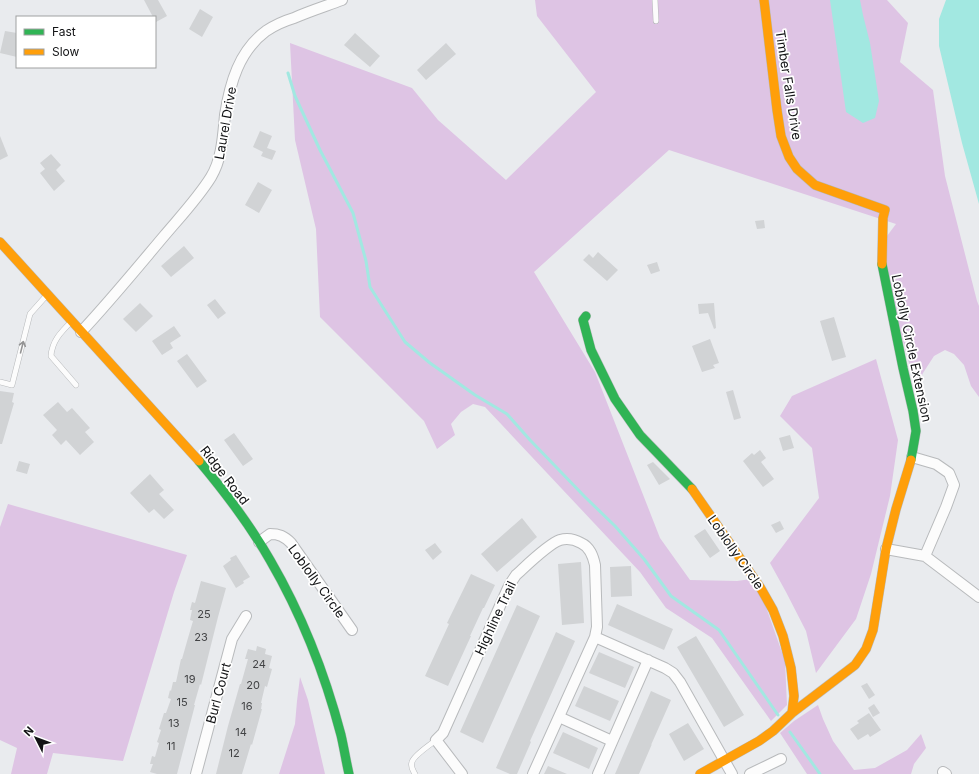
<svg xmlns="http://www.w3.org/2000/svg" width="979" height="774" viewBox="0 0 979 774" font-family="Inter,sans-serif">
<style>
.forest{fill:#dec4e4}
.water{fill:#a2e8e1}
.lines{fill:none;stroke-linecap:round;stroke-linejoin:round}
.stream{stroke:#a2e8e1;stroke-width:3}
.building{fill:#d1d3d5}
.lane-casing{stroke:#b8babc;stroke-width:6}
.street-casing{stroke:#b8babc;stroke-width:12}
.fast-casing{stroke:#b8babc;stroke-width:10}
.slow-casing{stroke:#b8babc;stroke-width:10}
.lane{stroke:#fcfcfc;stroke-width:5}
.street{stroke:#fcfcfc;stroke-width:10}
.fast{stroke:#30b455;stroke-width:9}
.slow{stroke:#ff9f0a;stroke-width:9}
.oneway{stroke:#939394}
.labels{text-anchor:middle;stroke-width:3.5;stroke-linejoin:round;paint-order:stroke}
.number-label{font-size:11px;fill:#424345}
.street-label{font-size:13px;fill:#121315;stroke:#fff}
</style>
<rect width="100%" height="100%" fill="#e9ebee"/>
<path class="forest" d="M535 0H887L908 23 900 62 933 90 945 176 977 301 979 306V397L971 386 964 365 954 354 945 350 934 356 923 373 916 389 886 278 884 240 896 224 669 150 534 272 595 372 660 538 690 580 737 581 751 579 766 607 785 661 787 705 771 721 712 638 666 608 640 572 485 407 473 404 461 412 451 424 455 435 437 449 424 421 320 317 316 229 295 140 290 43 412 88 438 120 506 180 596 92 537 16Z
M876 359 898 440 890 496 871 574 856 619 816 673 806 631 786 592 770 563 819 498 812 448 780 416 792 396Z
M8 504 187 555 174 592 123 761 53 753 47 774H11L17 748 0 740V527Z
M300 677 308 700 325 774H279L295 724 297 701Z
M818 705 823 719 833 741 854 770 875 768 907 750 921 734 926 748 914 764 911 774H807L780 733 794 721Z"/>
<path class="water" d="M830 0H860L863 15 870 43 879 101 875 118 863 123 846 112Z
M946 0H979V204L962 143 939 46V19Z"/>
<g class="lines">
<path class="stream" d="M288 73 295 96 320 150 353 213 366 261 370 287 405 342 430 363 475 395 507 414 530 440 585 497 615 526 644 559 671 596 719 630 778 715
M790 732 820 774"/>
</g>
<path class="building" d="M144 0H158L167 16 156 22 155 17H153Z
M200 9 213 17 202 37 189 29Z
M5 31 17 33V57L0 53Z
M355 33 380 56 370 67 344 45Z
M446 43 456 54 426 80 417 70Z
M260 131 272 136 267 148 276 151 272 160 261 156 263 152 253 147Z
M0 136 8 156 0 160Z
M51 154 61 165 56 170 65 181 54 191 40 173 45 169 40 163Z
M258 182 272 190 259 213 245 205Z
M764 220 765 228 757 229 755 221Z
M184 246 194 258 171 277 161 266Z
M598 252 618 270 607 281 583 260 589 254 593 258Z
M657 262 660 271 651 274 647 265Z
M215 299 226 313 218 319 207 305Z
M140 303 153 316 136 332 123 319Z
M714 303 716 328 714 329 708 313 699 314 698 304Z
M834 317 846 357 832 361 820 321Z
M174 326 181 336 170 343 173 348 162 355 152 341Z
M710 339 719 363 713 365 715 368 702 372 692 346Z
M187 354 207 381 197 388 177 361Z
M733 390 741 418 734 420 726 392Z
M0 391 14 393 12 402 14 403 2 444H0Z
M58 402 67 412 72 408 90 428 85 432 94 442 80 455 66 440 61 445 52 435 57 430 43 415Z
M234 433 253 459 243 466 224 440Z
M790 435 794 448 783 451 779 438Z
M760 450 766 458 761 462 774 479 763 487 743 461 752 453 754 455Z
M19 461 30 464 27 474 16 471Z
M653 462 670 479 659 485 647 465Z
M150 474 164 490 159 494 174 510 164 519 154 509 149 513 130 493Z
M522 518 537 537 497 572 481 554Z
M780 521 784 529 776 533 771 525Z
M705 529 720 551 710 558 694 536Z
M435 543 442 552 433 560 425 550Z
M236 555 250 577 243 581 244 583 236 588 223 566 231 560 230 558Z
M581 562 584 623 562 625 558 564Z
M631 566 632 596 611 597 610 567Z
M471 574 495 585 484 608H483L470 636H471L448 686 425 676 449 624 447 623Z
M201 581 226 588 218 617 201 685 200 684 194 705H195L177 774H157L150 772 153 764H150L152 756 155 757 159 743 157 742 161 730 159 729 164 713H166L171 699 168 698 170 690 171 691 173 682H176L181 659H182L188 638 193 621 190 620 192 610H190L192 602 195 603Z
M617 604 673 629 664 650 608 625Z
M517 605 540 616 483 743 460 732Z
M556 632 575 641 530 741 531 742 517 774H510L496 768Z
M696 636 744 715 724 727 677 647Z
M257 646 266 649 265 654 272 656 269 668 272 669 267 687 265 686 261 703H262L261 709H262L252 745 251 744 242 774H216L228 726 240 684H241L248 659H245L248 649 256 651Z
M599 652 634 667 625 688 589 673Z
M867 683 875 695 869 699 861 686Z
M584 686 619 701 610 721 575 706Z
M651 691 671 700 651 745 652 744 639 774H615Z
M874 704 880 713 873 717 868 708Z
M869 713 881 730 870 737 868 734 858 740 850 729 859 723 857 721Z
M688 723 704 749 684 761 669 734Z
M563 732 598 748 589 769 553 753Z
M548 766 567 774H544Z"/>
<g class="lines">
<defs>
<path id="lane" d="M655 0 656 21
M71 322C61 332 52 341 51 356L76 385
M0 382 12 385 30 314 46 296
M415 774C413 770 410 767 412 762 414 755 430 745 436 740"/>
<path id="street" d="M81 332C110 301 137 268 164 236 180 217 198 198 211 177 222 159 223 136 225 115 230 83 239 51 266 31 275 25 284 21 294 18 310 11 326 6 342 0
M912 457 936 464 949 473 954 485 946 507 925 556
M259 542 270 534C279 534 284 536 291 543L352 630
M886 549 925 556 979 597
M595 637 665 668 673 673 680 682 732 774
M559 717 612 741
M943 772 946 774
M196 774 232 639 246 616
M462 774 436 740 443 733 508 588 512 581 516 575C526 566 548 544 560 540 567 538 574 539 581 543 590 547 593 556 595 565L597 627 595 637 533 774
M598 774 648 660
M750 774 781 759"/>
<path id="fast" d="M882 264 903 368 913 411 916 431 911 460
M586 316 583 320 591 350 615 399 640 435 692 489
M199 461C225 492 250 525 270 560 302 615 325 674 341 735 344 748 346 761 349 774"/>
<path id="slow" d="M764 0 777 110 781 136 789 157 797 169 815 185 885 210 883 218 882 264
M0 242 199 461
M692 489 760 587 773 610 783 636 791 668 794 696 792 713 773 731 759 741 700 774
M792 713 855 665 866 649 873 630 886 549 896 509 911 460"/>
</defs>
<use href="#lane" class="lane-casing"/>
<use href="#street" class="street-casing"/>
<use href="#fast" class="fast-casing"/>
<use href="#slow" class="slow-casing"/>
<use href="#lane" class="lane"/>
<use href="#street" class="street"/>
<use href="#fast" class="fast"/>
<use href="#slow" class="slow"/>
</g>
<defs><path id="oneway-shaft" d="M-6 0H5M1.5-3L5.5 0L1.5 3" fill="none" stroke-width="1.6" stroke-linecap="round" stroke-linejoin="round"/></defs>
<use class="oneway" href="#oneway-shaft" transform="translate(22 347) rotate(-76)"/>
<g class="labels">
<g class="number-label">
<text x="204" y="618">25</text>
<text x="201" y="641">23</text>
<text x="259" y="668">24</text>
<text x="190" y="683">19</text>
<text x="253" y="689">20</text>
<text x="182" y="706">15</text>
<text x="247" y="710">16</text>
<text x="174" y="727">13</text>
<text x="241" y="736">14</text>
<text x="171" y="750">11</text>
<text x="234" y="757">12</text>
</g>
<g class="street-label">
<text transform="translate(789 85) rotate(81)" y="5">Timber Falls Drive</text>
<text transform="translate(225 123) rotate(-80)" y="5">Laurel Drive</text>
<text transform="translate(912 348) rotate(78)" y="5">Loblolly Circle Extension</text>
<text transform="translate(225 475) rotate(52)" y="5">Ridge Road</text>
<text transform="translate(736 552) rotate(55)" y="5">Loblolly Circle</text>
<text transform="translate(317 581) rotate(54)" y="5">Loblolly Circle</text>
<text transform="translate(495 618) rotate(-65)" y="5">Highline Trail</text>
<text transform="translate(218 693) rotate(-75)" y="5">Burl Court</text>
</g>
</g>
<rect x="16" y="16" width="140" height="52" fill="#ffffff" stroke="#a0a1a1"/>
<rect x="24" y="29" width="20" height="6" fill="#30b455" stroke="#a0a1a1"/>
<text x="52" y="36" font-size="12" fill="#121315">Fast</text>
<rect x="24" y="49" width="20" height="6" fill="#ff9f0a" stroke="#a0a1a1"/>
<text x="52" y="56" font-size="12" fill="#121315">Slow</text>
<g transform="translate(36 738) rotate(312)" stroke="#ffffff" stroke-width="3" paint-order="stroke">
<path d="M0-3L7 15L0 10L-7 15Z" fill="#121315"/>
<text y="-6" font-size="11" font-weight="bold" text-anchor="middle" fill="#121315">N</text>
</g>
</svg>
